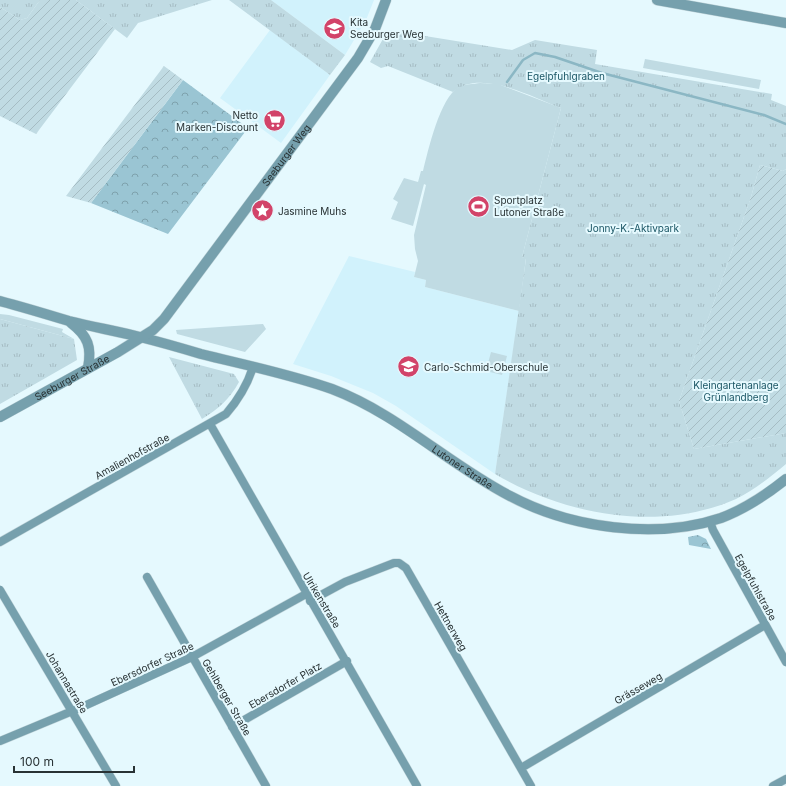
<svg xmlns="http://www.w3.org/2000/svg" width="786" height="786" viewBox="0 0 786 786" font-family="Inter,sans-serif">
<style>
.built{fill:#d1f2fc}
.grass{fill:#c0dbe3}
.forest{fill:url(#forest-crowns)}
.park{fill:url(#park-tufts)}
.garden{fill:url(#garden-furrows)}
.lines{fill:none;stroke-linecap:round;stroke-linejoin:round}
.stream{stroke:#8bb7c4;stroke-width:2.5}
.minor-casing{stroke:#c3d5da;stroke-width:9}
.tertiary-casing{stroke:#c3d5da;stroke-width:11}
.minor{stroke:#76a0ad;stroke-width:8}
.tertiary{stroke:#76a0ad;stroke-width:10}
.labels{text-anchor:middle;stroke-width:4;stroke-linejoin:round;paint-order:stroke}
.poi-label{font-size:10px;fill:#283234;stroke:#e5f9fe;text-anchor:start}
.park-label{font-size:10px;fill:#1a5564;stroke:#e5f9fe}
.street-label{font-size:10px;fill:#283234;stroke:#e5f9fe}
</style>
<defs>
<pattern id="forest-crowns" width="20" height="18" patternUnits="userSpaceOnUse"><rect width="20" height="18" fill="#9ac5d3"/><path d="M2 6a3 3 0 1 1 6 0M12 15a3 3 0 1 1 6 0" fill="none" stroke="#7ea1ac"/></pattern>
<pattern id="park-tufts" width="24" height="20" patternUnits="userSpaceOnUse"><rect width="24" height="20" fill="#c0dbe3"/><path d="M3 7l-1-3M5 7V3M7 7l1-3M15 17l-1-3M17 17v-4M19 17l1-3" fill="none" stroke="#a5bcc3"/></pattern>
<pattern id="garden-furrows" width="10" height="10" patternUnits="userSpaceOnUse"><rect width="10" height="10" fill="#c0dbe3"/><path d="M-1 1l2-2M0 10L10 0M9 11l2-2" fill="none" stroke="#a5bcc3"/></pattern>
</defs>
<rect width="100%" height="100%" fill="#e5f9fe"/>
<path class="built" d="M271 0H374L366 20 345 55Z
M270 30 330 75 281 143 220 98Z
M349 256 415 272 414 277 426 280 425 287 519 311 495 474 396 406 373 393 331 376 293 364Z"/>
<path class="grass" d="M645 59 761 80 759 89 643 68Z
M480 83 498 84 561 108 522 257 526 258 519 311 425 287 426 280 414 277 418 261 415 249 414 235 426 185 424 184 413 226 391 219 398 202 393 199 404 178 418 182 421 171H423C428 151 440 97 459 87 464 84 474 84 480 83Z
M0 314 9 315 63 329 62 332 74 339 0 319Z
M263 324 266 329 245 352 177 334 176 330Z
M491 352 507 356 502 375 486 371Z"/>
<path class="forest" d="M183 80 248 128 168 234 91 203Z
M698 535 706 539 711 549 689 545 688 537Z"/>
<path class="park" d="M0 0H40L27 18 20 20 0 7Z
M76 0H212L138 23 127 38Z
M229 0H271L345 55 330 75Z
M388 30 512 50 535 40 597 50 595 64 772 94 771 100 786 106V169L783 171 760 165 751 197 679 401 694 449 786 433V464C770 477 755 490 736 499 659 533 565 515 495 474L526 259 522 257 561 108C532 97 480 68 453 92L388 66 381 68 370 62Z
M0 319 74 339 77 360 0 404Z
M169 357 234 374 239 382C230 399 218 409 202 419Z"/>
<path class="garden" d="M40 0H76L115 29 36 134 0 116V7L20 20 27 18Z
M164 66 183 80 91 203 66 196Z
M760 165 783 171 786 169V433L694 449 679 401 751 197Z"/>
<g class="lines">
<path class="stream" d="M507 82 523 60 535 53 555 57 602 73 764 115 786 124"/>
<defs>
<path id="minor" d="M210 424 417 786
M710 521 713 530 786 662
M0 542 226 414C239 399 247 386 253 367
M147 577 266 786
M0 590 116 786
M310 601 345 582 394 563H399L406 568 531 786
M232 727 347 661
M0 741 82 707 192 657 306 594
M521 768 765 625
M773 786 786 779"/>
<g id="tertiary">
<path d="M657 0 786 23"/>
<path id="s1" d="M0 301C23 307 46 314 69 321 93 327 116 331 140 337 160 342 181 348 201 354 245 365 290 374 332 389 398 414 448 464 510 496 570 528 656 540 721 518 745 509 766 495 786 479"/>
<path d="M71 323C88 336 92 347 88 368"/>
<path id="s2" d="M0 417 118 352 153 330 164 319 358 58 375 29 386 0"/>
</g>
</defs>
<use href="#minor" class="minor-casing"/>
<use href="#tertiary" class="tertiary-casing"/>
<use href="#minor" class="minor"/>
<use href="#tertiary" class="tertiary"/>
</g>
<defs>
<symbol id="school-disc" viewBox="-11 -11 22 22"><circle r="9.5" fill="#d24369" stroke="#e5f9fe"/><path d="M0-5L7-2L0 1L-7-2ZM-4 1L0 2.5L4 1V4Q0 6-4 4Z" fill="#fff"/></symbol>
<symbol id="supermarket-disc" viewBox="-11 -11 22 22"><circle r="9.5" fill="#d24369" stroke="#e5f9fe"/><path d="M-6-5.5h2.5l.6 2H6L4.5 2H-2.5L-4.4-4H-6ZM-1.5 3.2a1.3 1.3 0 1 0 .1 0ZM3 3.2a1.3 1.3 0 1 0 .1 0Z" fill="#fff"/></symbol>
<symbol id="stadium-disc" viewBox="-11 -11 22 22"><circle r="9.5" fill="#d24369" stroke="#e5f9fe"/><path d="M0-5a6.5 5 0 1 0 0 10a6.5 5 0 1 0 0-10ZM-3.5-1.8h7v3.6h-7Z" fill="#fff"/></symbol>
<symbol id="sight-disc" viewBox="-11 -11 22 22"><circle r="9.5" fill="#d24369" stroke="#e5f9fe"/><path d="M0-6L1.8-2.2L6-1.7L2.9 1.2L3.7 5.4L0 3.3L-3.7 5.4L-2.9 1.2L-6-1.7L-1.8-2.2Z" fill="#fff"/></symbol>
</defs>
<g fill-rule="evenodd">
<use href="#school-disc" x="322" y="16" width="25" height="25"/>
<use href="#supermarket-disc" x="262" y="108" width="25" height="25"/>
<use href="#stadium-disc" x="466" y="194" width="25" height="25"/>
<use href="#sight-disc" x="250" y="198" width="25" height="25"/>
<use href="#school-disc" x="396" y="354" width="25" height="25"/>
</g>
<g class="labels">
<g class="poi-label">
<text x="350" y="26">Kita<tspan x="350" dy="12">Seeburger Weg</tspan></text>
<text x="258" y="119" text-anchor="end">Netto<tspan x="258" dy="12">Marken-Discount</tspan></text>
<text x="494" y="204">Sportplatz<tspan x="494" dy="12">Lutoner Straße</tspan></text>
<text x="278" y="215">Jasmine Muhs</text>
<text x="424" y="371">Carlo-Schmid-Oberschule</text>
</g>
<g class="park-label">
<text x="566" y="80">Egelpfuhlgraben</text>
<text x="633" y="232">Jonny-K.-Aktivpark</text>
<text x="736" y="389">Kleingartenanlage<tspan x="736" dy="12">Grünlandberg</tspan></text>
</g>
<g class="street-label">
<text dy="4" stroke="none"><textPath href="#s2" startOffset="396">Seeburger Weg</textPath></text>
<text dy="4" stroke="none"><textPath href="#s2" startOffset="82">Seeburger Straße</textPath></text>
<text transform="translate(132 456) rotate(-29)" y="4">Amalienhofstraße</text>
<text dy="4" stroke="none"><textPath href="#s1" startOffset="496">Lutoner Straße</textPath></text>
<text transform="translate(756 587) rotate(61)" y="4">Egelpfuhlstraße</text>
<text transform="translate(322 600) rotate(59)" y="4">Ulrikenstraße</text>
<text transform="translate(451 626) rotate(60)" y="4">Hettnerweg</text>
<text transform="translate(152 664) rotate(-25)" y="4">Ebersdorfer Straße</text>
<text transform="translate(67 682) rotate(59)" y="4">Johannastraße</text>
<text transform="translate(285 685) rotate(-30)" y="4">Ebersdorfer Platz</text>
<text transform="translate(638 688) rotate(-30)" y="4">Grässeweg</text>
<text transform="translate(227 697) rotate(60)" y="4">Gehlberger Straße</text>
</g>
</g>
<path d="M14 766v6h120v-6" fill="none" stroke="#283234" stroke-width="2"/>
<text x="20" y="766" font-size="12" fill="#283234" stroke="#e5f9fe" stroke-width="3" paint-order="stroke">100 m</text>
</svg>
